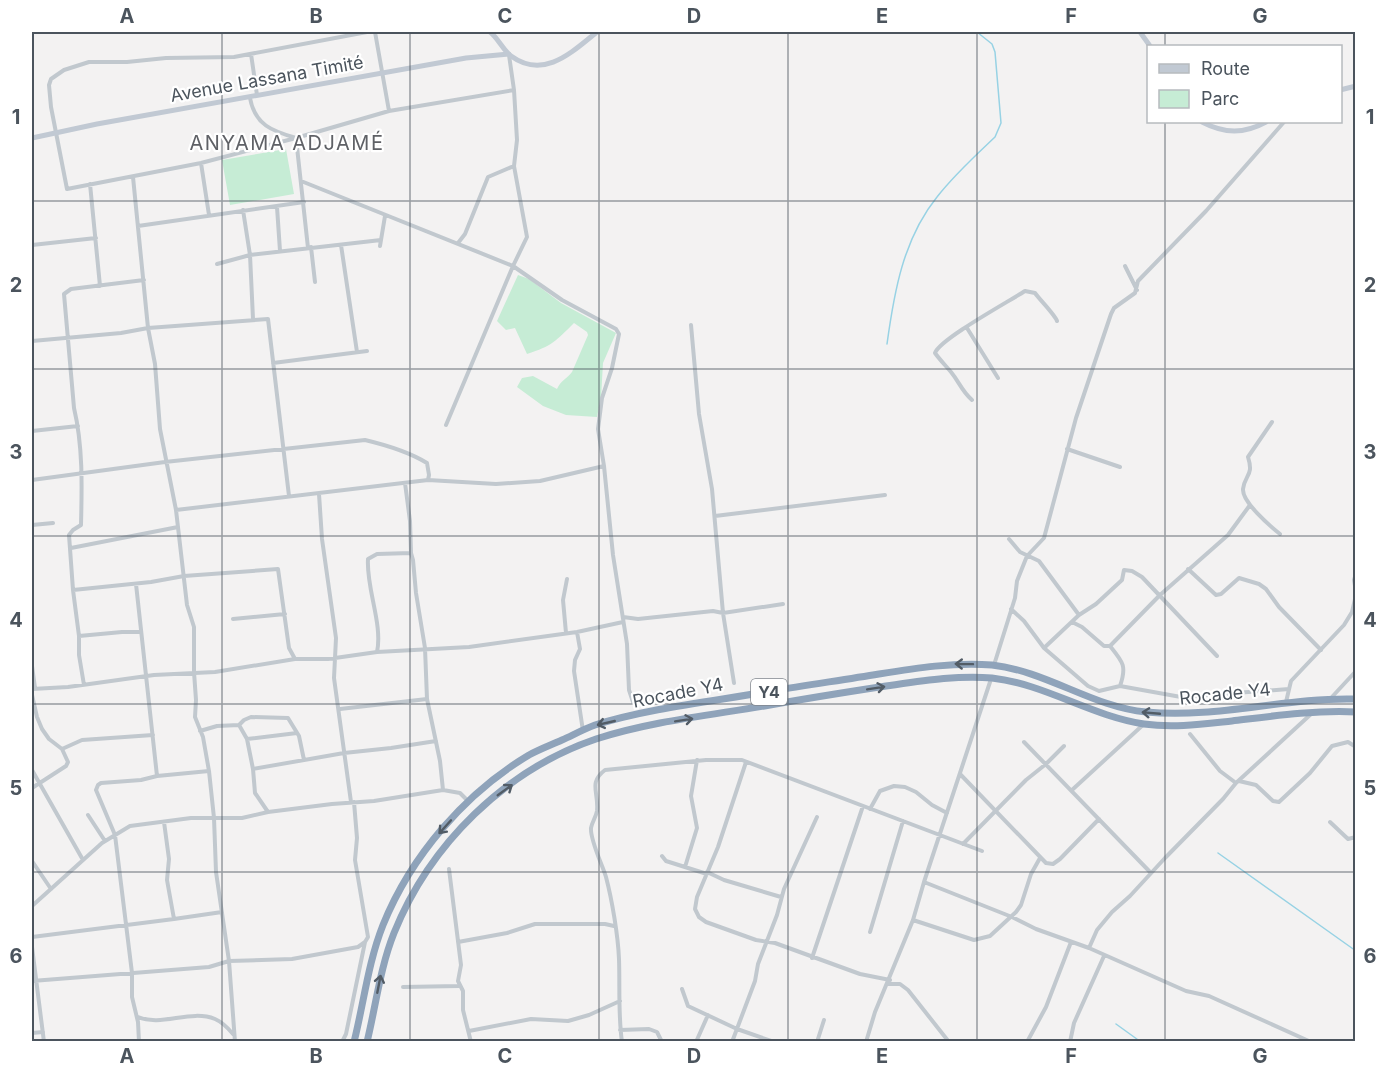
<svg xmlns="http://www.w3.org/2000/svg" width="1387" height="1073" viewBox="0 0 1387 1073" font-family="Inter,sans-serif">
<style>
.green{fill:#c6ecd5}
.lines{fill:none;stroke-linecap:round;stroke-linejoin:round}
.stream{stroke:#97d2e4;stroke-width:1.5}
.street{stroke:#c1c8ce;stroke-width:4}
.secondary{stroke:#c1c9d3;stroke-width:5}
.highway{stroke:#8fa3ba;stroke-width:7}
.oneway{stroke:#525c66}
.grid{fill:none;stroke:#4b545d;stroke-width:1.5;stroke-opacity:0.55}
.labels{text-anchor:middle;stroke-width:4.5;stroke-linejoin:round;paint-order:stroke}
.shield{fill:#fff;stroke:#81878e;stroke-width:1.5}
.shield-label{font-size:16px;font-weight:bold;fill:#4b545d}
.street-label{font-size:18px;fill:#4b545d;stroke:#fff}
.neighbourhood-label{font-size:20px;letter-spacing:1.5px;fill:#5f6166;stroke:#fff}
.neatline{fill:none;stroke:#4b545d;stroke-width:2}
.grid-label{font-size:20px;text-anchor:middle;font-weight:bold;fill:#4b545d}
</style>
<rect width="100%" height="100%" fill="#f3f2f2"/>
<path class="green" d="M286 149 294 194 230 205 222 160Z
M518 275 529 279 561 303 616 333 603 363 601 398 597 417 566 415 543 406 517 387 522 378 533 376 557 389C561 380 567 379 572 372L588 335 587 332 574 323C556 341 552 346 527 354L515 328 506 330 497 321Z"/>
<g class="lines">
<path class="stream" d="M887 344C894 293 903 239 937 197 954 175 975 156 995 137L1001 123 995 52 992 44 977 32
M1218 853 1356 951
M1116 1024 1141 1042"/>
<path class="street" d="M367 32 234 57 166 58 127 62H89L64 70 51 79 49 85 51 107 67 189 201 163 296 138 389 111 514 90 509 55
M375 32 389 111
M251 54 257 95
M250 98C255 125 272 131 296 138L308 248
M201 163 209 215
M133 177 148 328 155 364 160 429 176 510 187 605 194 627V672L196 700 195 717 203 737 209 771 214 818 216 872 229 961 235 1042
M301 181 513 266 562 300 616 329 619 334 612 368 602 398 598 429 604 466 613 555 627 644 629 690 633 702
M90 184 100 286
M277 207 280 251
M243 210 250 255 253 319
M138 226 304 202
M458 243 465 234 488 177 514 166
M32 245 96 238
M341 245 357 352
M380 246 385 216
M311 247 315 282
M217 264 250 255 381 240
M1125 266 1137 290
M144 280 71 289 64 294 74 408C83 446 82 486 81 525L73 530 69 535 73 590 151 582 184 576 278 569 289 648 295 659
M691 325 699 414 712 489 723 613 734 683
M967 328 998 378
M32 341 121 333 148 328 268 319 289 496
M273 363 367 351
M972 400C961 390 960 383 951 372 946 366 940 360 935 353 940 339 1008 302 1025 291L1035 293C1040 300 1055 315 1057 321
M1272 422 1248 457C1254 476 1245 474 1243 489 1242 502 1270 526 1280 534
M446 425 513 266 527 237 514 166 517 140 514 90
M32 431 78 426
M1067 449 1120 467
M32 480 165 462 365 440C386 445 409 452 427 463L429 475 428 480
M405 483 410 521 411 553 413 560 416 593 425 648 427 699 440 761 443 790
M319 494 322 539 336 638 334 678 351 802
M176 510 428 480 496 484 540 481 604 466
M715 516 885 495
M32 525 53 523
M1009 539 1020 552 1039 561 1079 615
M71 548 178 527
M1188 569 1216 595 1221 594 1239 578 1259 584 1266 589 1279 607 1321 650
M1356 574 1354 580 1356 592
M136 584 157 776 141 780 101 783 98 785 96 790 115 835 132 973V997L138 1022 139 1042
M73 590 79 636V655L84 685
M1011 609 1024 621 1044 648 1088 686 1099 691 1120 686
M623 617 638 619 713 611 723 613 783 604
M233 619 285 614
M1072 622 1082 627 1104 646H1110C1123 662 1127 666 1120 686L1181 697 1289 689
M577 632 580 649 575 660 574 671 583 731
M566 633 563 600 567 579
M79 636 122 632H141
M1110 646 1160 595 1228 535 1250 505
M1044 648 1079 615 1096 604 1122 580 1124 570 1132 571 1142 577 1217 656
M377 652C383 624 366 588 368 559L377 554 411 553
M994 665 1015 598 1017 581 1027 556 1044 538 1076 418 1111 314 1114 308 1135 293 1138 281 1206 211 1284 122
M32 666 35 688
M32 689 68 687 154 675 215 672 295 659H328L377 652 469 647 577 632 623 622
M32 695 37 717 42 729 49 739 62 749 68 762 66 766 32 788
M1331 698 1356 671
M1286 702 1291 681 1344 625 1352 612 1356 595
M340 709 427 699
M239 725 247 739 253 769 255 793 268 812
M200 731 217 726 239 725 244 720 251 717 288 718 299 736 304 760
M1190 734 1220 771 1236 783
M247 739 297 733
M1024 742 1151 873
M62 749 82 740 153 735
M746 762 718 847 697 897 695 909 699 917 706 922 756 940 775 943 860 974 890 980
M253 769 344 753 391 748 436 741
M32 770 83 860
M960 774 1046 863 1053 864 1060 859 1099 819
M157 776 209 771
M1239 781 1256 785 1273 801 1279 802 1310 773 1332 746 1348 742 1356 747
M1072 790 1144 724
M870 809 880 791 894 786 905 787 916 792 932 805 947 813
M88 815 105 841
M1330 822 1348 839 1356 837
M963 844 1026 780 1046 764 1064 746
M662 856 666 861 707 874
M32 861 51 889
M685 867 697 828 691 796 697 760
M449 869 461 965 458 981 463 991V1010L471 1042
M707 872 724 880 781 897
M924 882 1012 917 1036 929 1089 948 1186 991 1209 996 1311 1042
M32 906 102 843 130 826 191 818H242L268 812 332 804 374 801 443 790 460 793 468 801
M174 919 222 912
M913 920 974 940 990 936 1016 912 1021 905 1031 874 1040 858
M870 932 903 821
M32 937 174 919 167 880 169 859 164 822
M458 942 507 933 535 924H605L614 926
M32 947 44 1042
M1089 948 1097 930 1112 912 1130 896 1165 858 1223 799 1236 783 1310 715
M812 958 863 806
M32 981 209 967 229 961 292 959 358 947 365 942
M888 984H900L908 990 949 1042
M403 987 459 986
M682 989 688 1006 737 1029 774 1042
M138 1017C162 1027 190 1009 215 1019 222 1022 228 1028 233 1034
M620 1030 649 1029 657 1032 662 1042
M469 1031 531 1019 568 1021 589 1015 620 1001
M32 1033 43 1032
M342 1042 346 1034 365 942 368 937 355 860 357 838 354 802
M622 1042C618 1015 620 986 619 959 618 935 612 900 606 877 602 864 590 840 591 828 592 822 596 817 597 811 599 792 588 783 605 770L706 760H742L982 851
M696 1042 708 1015
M732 1042 755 981 758 964 777 915 784 889 817 817
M817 1042 824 1020
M866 1042 875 1012 913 920 924 882 991 679
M1027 1042 1046 1007 1071 942
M1070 1042 1074 1023 1104 956"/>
<path class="secondary" d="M490 32C498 38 503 50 511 56 544 80 572 52 597 32
M1140 32 1150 46
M1340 90 1356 86
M1202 122C1225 134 1244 134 1266 122
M32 138 97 124 466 58 509 54"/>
<path class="highway" d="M354 1042C364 1002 368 963 383 925 411 856 465 793 529 755 540 749 551 745 562 740 573 735 584 729 595 725 649 708 715 701 772 691 807 685 843 680 879 674 916 668 954 662 992 665 1047 671 1092 707 1146 712 1216 719 1285 697 1356 699
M367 1042C376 1005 380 968 394 933 430 844 505 770 596 739 652 721 712 715 770 705 809 698 847 692 886 686 921 681 957 675 992 678 1045 684 1091 716 1144 724 1174 728 1203 724 1232 721 1273 716 1314 710 1356 712"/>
</g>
<defs><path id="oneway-shaft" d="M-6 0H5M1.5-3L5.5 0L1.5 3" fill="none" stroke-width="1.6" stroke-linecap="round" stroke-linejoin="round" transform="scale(1.5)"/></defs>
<g class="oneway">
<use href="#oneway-shaft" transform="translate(964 664) rotate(-179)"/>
<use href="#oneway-shaft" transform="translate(876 688) rotate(-9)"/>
<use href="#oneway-shaft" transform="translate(1151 713) rotate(-175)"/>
<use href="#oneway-shaft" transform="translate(684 720) rotate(-9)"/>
<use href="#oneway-shaft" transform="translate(606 723) rotate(167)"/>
<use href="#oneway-shaft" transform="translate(505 790) rotate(-36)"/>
<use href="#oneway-shaft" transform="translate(445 827) rotate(132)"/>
<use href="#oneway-shaft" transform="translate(379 984) rotate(-79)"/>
</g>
<path class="grid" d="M222 32V1042M410 32V1042M599 32V1042M788 32V1042M977 32V1042M1165 32V46M1165 122V1042M32 201H1356M32 369H1356M32 536H1356M32 704H1356M32 872H1356"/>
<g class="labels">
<rect class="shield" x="751" y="679" width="36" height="26" rx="4.5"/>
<g class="shield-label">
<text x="769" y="698">Y4</text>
</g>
<g class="street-label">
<text transform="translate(267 79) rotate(-10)" y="6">Avenue Lassana Timité</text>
<text transform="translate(678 693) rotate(-11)" y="6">Rocade Y4</text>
<text transform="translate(1225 694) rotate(-6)" y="6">Rocade Y4</text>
</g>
<g class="neighbourhood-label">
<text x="287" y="150">ANYAMA ADJAMÉ</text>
</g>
</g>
<rect width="1387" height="1073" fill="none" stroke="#ffffff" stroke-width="66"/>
<rect x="1147" y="45" width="195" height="78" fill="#ffffff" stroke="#b7bbbe" stroke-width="1.5"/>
<rect x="1159" y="64" width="30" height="9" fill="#c1c9d3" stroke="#b7bbbe" stroke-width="1.5"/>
<text x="1201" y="75" font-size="18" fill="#4b545d">Route</text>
<rect x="1159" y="90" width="30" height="18" fill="#c6ecd5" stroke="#b7bbbe" stroke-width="1.5"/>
<text x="1201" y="105" font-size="18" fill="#4b545d">Parc</text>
<rect x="33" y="33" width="1321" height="1007" class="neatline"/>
<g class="grid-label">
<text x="127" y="23">A</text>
<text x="316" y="23">B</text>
<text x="505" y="23">C</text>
<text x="694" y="23">D</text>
<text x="882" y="23">E</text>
<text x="1071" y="23">F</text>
<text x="1260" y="23">G</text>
<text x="16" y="124">1</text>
<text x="1370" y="124">1</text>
<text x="16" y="292">2</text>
<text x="1370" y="292">2</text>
<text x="16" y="459">3</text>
<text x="1370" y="459">3</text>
<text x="16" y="627">4</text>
<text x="1370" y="627">4</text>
<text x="16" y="795">5</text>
<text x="1370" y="795">5</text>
<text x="16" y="963">6</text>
<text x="1370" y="963">6</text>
<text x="127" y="1063">A</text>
<text x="316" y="1063">B</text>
<text x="505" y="1063">C</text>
<text x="694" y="1063">D</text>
<text x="882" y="1063">E</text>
<text x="1071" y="1063">F</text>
<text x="1260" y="1063">G</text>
</g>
</svg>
